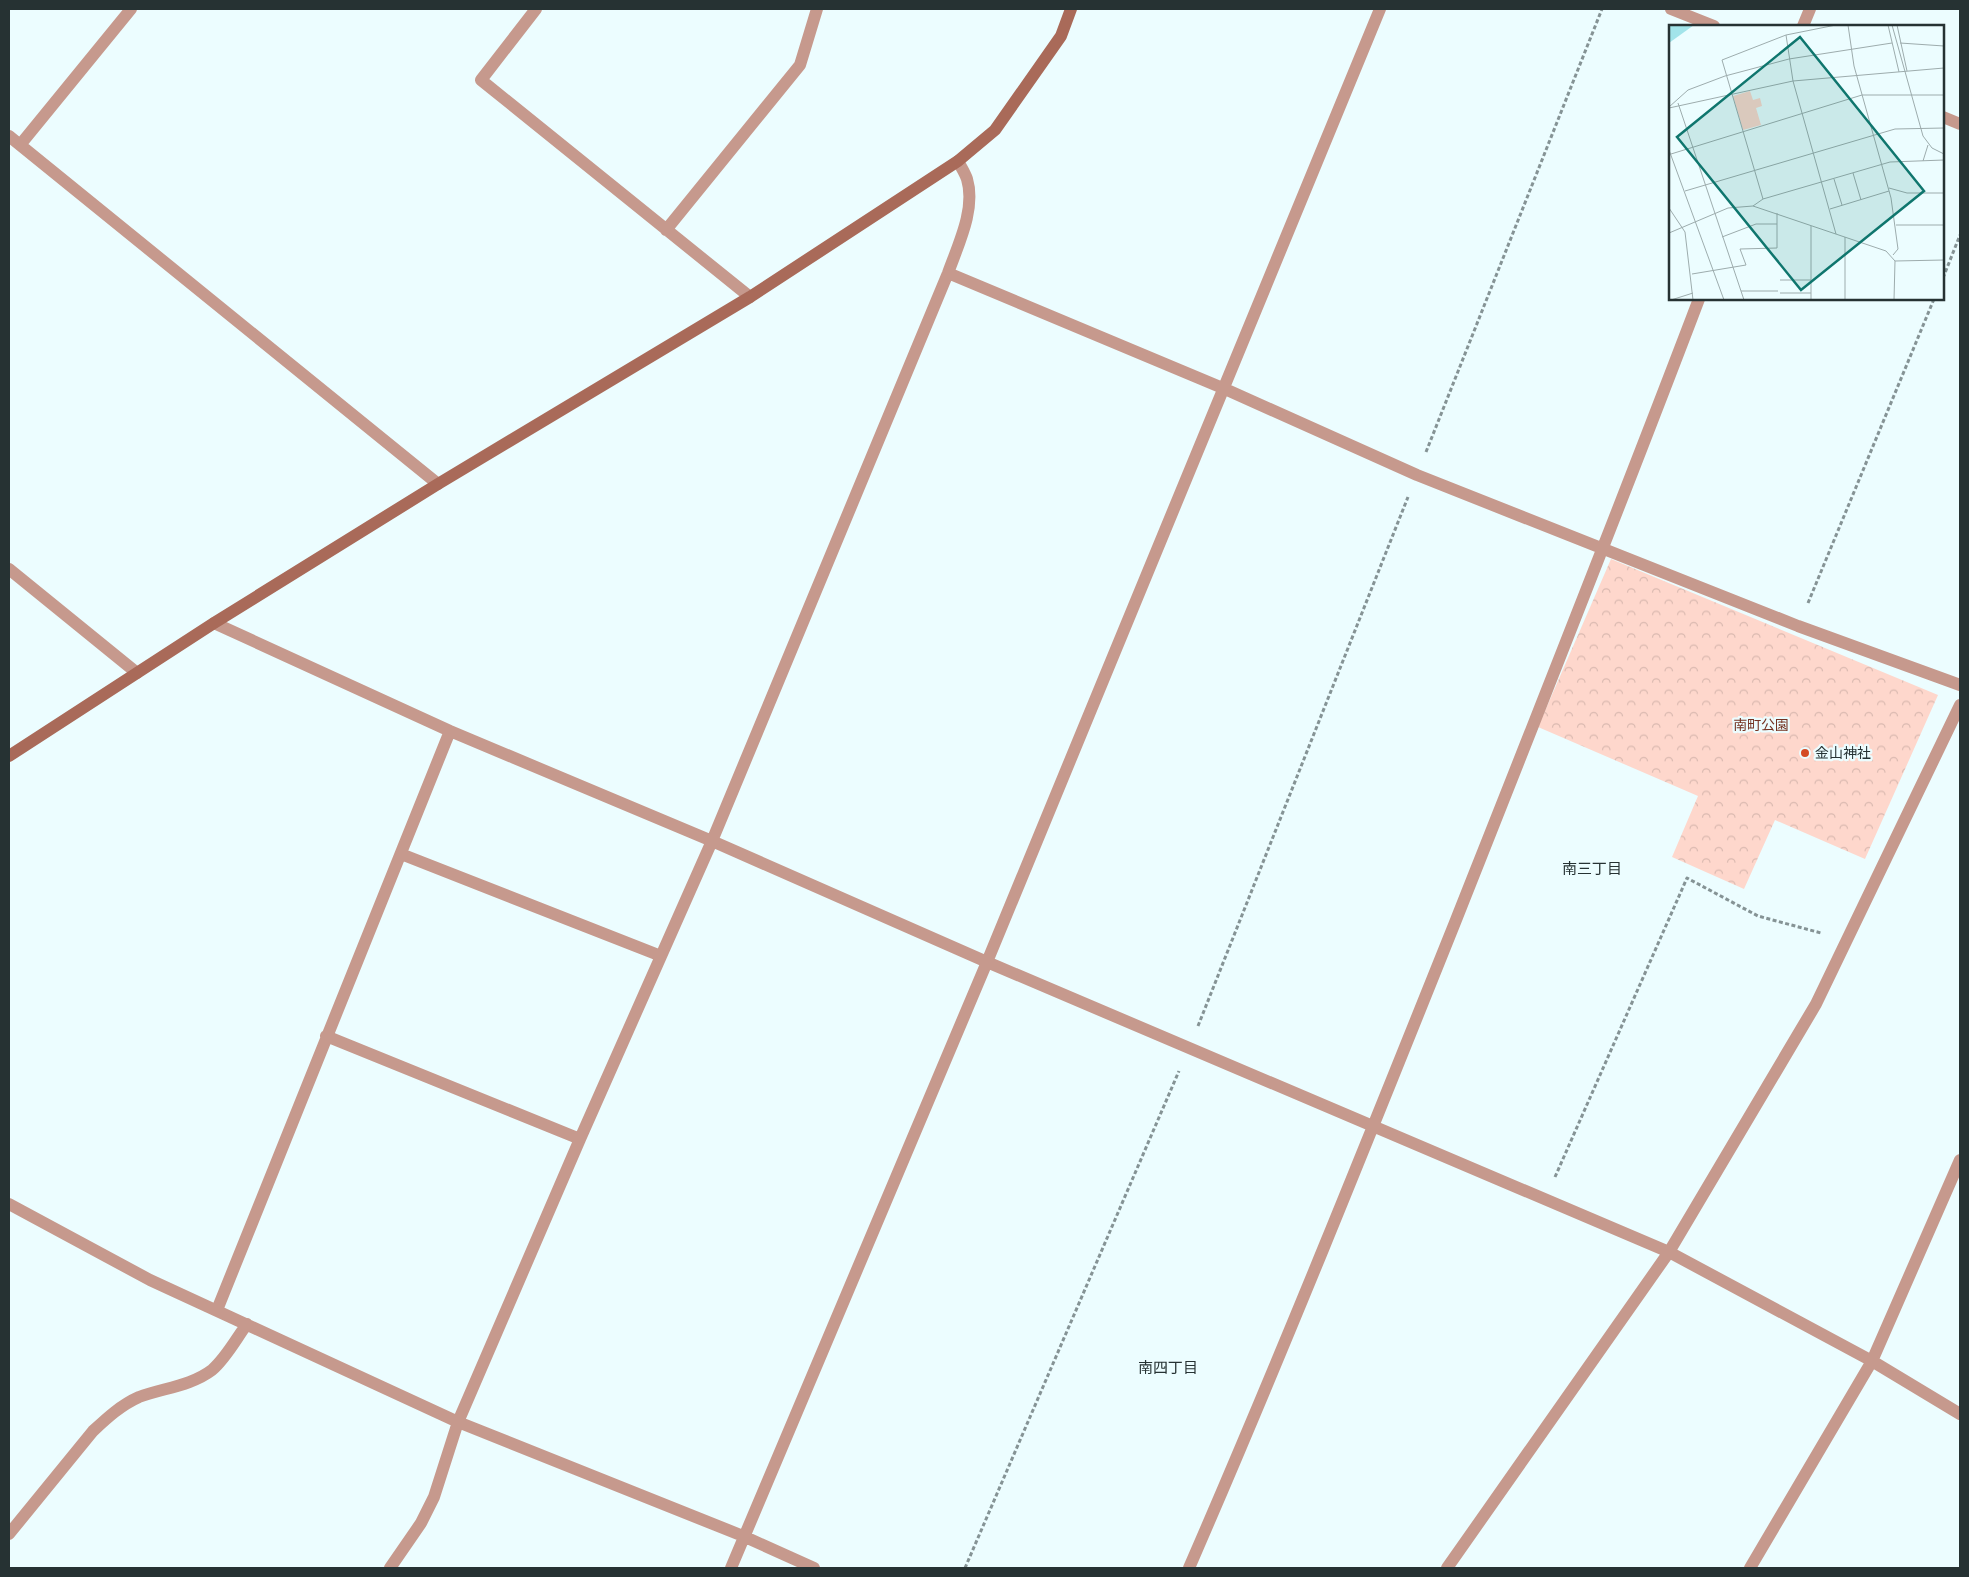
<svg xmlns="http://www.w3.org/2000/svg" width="1969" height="1577" viewBox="0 0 1969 1577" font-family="'Titillium Web','Noto Sans JP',sans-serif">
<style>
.park{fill:url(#park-crowns)}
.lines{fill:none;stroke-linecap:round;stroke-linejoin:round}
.path{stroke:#859395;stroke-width:3;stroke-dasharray:4 2.5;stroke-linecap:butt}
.street{stroke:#c6998d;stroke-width:12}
.secondary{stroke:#a96a59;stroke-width:12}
.poi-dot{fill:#d44b24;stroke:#ecfdff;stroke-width:2}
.labels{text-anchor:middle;stroke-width:4.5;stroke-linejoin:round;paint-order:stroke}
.park-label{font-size:14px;fill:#743322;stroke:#ecfdff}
.poi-label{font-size:14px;fill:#263233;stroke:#ecfdff;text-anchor:start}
.neighbourhood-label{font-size:15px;fill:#263233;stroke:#ecfdff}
.inset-road{fill:none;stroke:#9dacad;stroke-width:1}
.view{fill:#0f766e;fill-opacity:0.15;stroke:#0f766e;stroke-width:2.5}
.inset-edge{fill:none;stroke:#263233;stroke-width:2.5}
</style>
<defs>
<pattern id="park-crowns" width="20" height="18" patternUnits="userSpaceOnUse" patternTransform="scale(1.25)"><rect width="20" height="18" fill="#fed7cc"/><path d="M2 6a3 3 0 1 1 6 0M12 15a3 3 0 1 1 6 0" fill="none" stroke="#dab9b0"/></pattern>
</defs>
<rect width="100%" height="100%" fill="#ecfdff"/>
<path class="park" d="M1611 559 1938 695 1865 859 1775 820 1744 889 1672 857 1698 796 1538 727Z"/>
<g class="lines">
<path class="path" d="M1943 278 1960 235
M1426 452 1602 9
M1808 603 1934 299
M1198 1026 1408 497
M1555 1177 1687 878 1758 916 1821 933
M965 1568 1179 1071"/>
<path class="street" d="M536 9 481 80 750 297
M1671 9 1714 26
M1803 26 1810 9
M1943 117 1960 124
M9 136 438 484
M20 145 131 9
M666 230 800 65 817 9
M948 273 1225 389 1417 475 1798 626 1960 685
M9 569 137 673
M214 623 450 731 712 841 987 962 1669 1252 1872 1361 1960 1414
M401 854 661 956
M326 1036 580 1139
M9 1204 150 1280 458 1422 743 1536 814 1568
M217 1310 450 731
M9 1534 93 1431C107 1418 121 1405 139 1397 163 1388 191 1386 212 1370 226 1358 236 1339 247 1324
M390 1568 421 1523 434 1497 458 1422 580 1139 712 841 948 273C958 245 976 209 967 179 965 173 961 167 958 161
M731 1568 987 962 1380 9
M1189 1568C1282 1354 1369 1137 1456 920 1538 713 1620 507 1699 299
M1447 1568 1669 1252 1816 1004 1960 705
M1750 1568 1872 1361 1960 1160"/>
<path class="secondary" d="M9 756 214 623 438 484 750 297 958 161 995 130 1061 36 1071 9"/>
</g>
<circle class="poi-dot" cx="1805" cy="753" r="5"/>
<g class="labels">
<g class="park-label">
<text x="1761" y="730">南町公園</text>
</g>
<g class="poi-label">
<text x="1815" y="758">金山神社</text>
</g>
<g class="neighbourhood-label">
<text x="1592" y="874">南三丁目</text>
<text x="1168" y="1373">南四丁目</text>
</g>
</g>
<g transform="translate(1669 25)">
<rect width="275" height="275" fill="#ecfdff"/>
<path d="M81 66 84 75 91 73 93 81 87 83 92 100 74 105 64 71Z" fill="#fed7cc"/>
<path d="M0 0H25L0 18Z" fill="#a2e4ea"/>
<path class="inset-road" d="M179 0 185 41 222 173 229 224 224 230M219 0 230 47M223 0 254 111 263 123 275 129M228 0 238 46M117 10 124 56 167 209M231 18 275 21M9 78 75 275M0 82 19 65 56 51 120 34 223 18M0 83 124 56 275 43M0 125 55 275M2 129 193 70H275M254 136 259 120M184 148 192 175M165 154 173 180M220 163 238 168H275M16 166 226 104 275 103M94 174 53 35 117 10 167 0M84 181 94 174 221 137 275 135M0 183 16 207 24 275M161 184 220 166M227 200H275M0 208 59 183 84 181 217 226 226 236 225 275M53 212 87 199H108M176 212V275M226 236 275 235M23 249 77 240 71 224 108 223V188M111 255H142M72 266H109M111 268H142M2 275 24 268M142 275V201"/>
<path class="view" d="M131 12 255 166 132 265 8 112Z"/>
<rect width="275" height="275" class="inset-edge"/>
</g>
<rect width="1969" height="1577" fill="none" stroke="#263233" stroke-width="20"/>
</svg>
